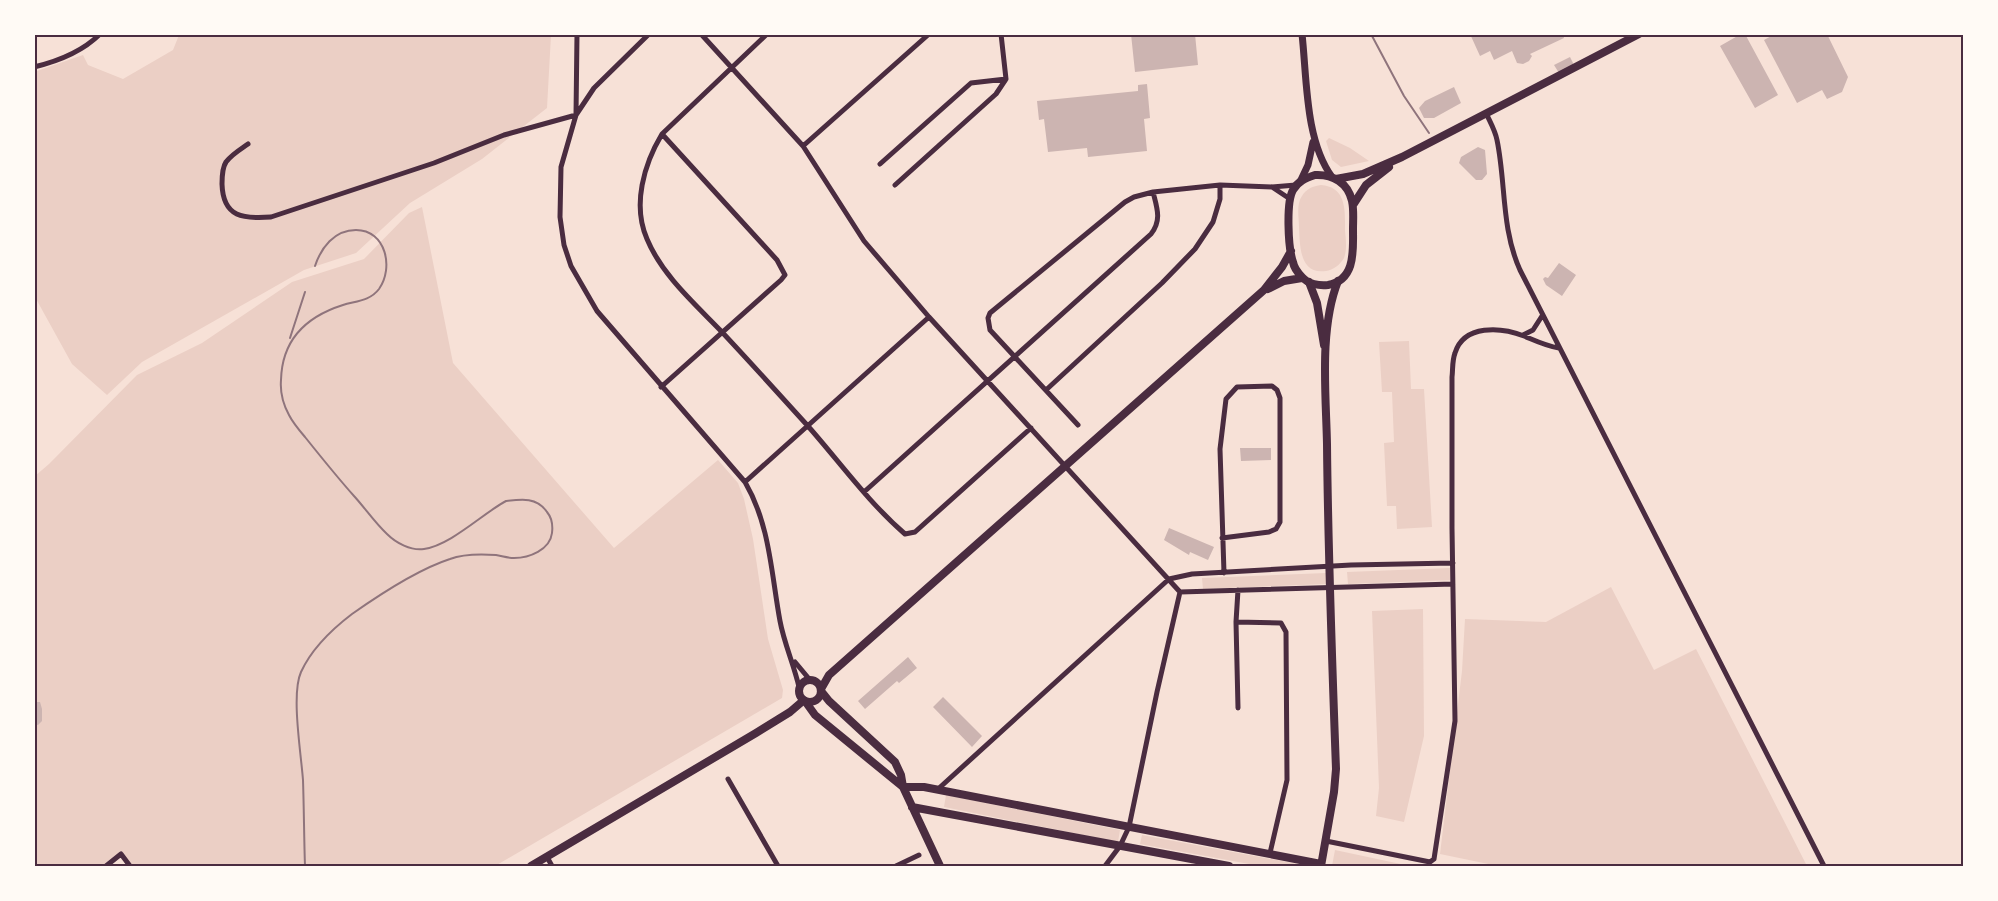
<svg xmlns="http://www.w3.org/2000/svg" width="1998" height="901" viewBox="0 0 1998 901" font-family="Ubuntu,sans-serif">
<style>
.green{fill:#ebcfc5}
.building{fill:#ccb4b1}
.lines{fill:none;stroke-linecap:round;stroke-linejoin:round}
.minor{stroke:#4a2c40;stroke-width:5}
.tertiary{stroke:#4a2c40;stroke-width:7}
.secondary{stroke:#4a2c40;stroke-width:8}
.primary{stroke:#4a2c40;stroke-width:8}
.rail{stroke:#8f747c;stroke-width:2}
.neatline{fill:none;stroke:#4a2c40;stroke-width:2}
</style>
<rect width="100%" height="100%" fill="#f7e1d7"/>
<path class="green" d="M179 35H551L547 108 482 159 410 203 356 253 304 270 142 362 107 395 72 364 35 297 34 72 83 55 88 65 123 79 173 50Z
M1329 138 1350 148 1369 161 1341 167 1332 160 1326 141Z
M1321 185C1347 187 1345 211 1345 231 1346 240 1347 250 1344 258 1340 265 1333 270 1326 271 1299 275 1300 245 1299 227 1299 218 1296 204 1302 196 1306 189 1313 186 1321 185Z
M422 207 453 363 614 548 718 460 738 483 744 499 753 539 768 639 783 690 782 698 495 866H128L121 857 109 866H35V476L49 464 137 375 202 343 292 282 364 259 409 213Z
M1409 341 1411 389H1424L1432 527 1397 529 1396 506H1387L1384 443 1394 442 1392 392H1382L1379 342Z
M1450 568 1451 580 1348 584 1347 572Z
M1326 573V584L1203 589 1202 578Z
M1611 587 1654 670 1696 649 1807 866H1498L1440 854 1462 671 1465 619 1546 622Z
M1423 609 1424 736 1404 822 1376 816 1379 788 1372 611Z
M946 795 1120 830 1118 842 944 807Z
M1142 835 1309 866H1260L1140 844Z
M1335 850 1410 866H1332Z"/>
<path class="building" d="M1131 34H1195L1198 65 1135 72Z
M1470 34H1563L1564 38 1530 54 1532 56 1529 61 1523 64 1517 63 1512 51 1494 60 1490 51 1480 56Z
M1741 34H1745L1778 95 1755 108 1720 46Z
M1775 34H1827L1848 77 1842 92 1827 99 1822 90 1797 103 1764 40Z
M1570 57 1574 65 1559 73 1554 65Z
M1147 84 1150 118 1144 119 1147 151 1088 157 1087 148 1048 152 1044 119 1039 120 1037 101 1138 91V85Z
M1454 87 1461 103 1434 118H1424L1419 108 1425 101Z
M1478 147 1485 150 1487 174 1482 180H1476L1459 163 1461 157Z
M1559 263 1576 275 1562 296 1546 285 1543 279 1545 277 1548 278Z
M1240 448H1271V460L1241 461Z
M1169 528 1214 547 1208 560 1190 552 1189 555 1164 540Z
M908 657 917 668 899 683 897 681 865 709 858 701Z
M943 697 982 736 972 747 933 707Z
M34 702H40L42 709V721L38 725 34 724Z"/>
<g class="lines">
<path class="minor" d="M649 34 594 88 576 115 561 167 560 217 564 245 571 266 597 311 745 482C770 525 771 572 780 621 784 643 794 665 799 687
M701 34 803 146 864 241 929 317 1180 592
M767 34 662 134C644 164 632 205 647 239 662 275 694 303 721 331 750 362 779 394 807 425 839 461 868 502 905 534L915 532 1031 428
M34 67C59 61 82 52 100 34
M1486 113C1490 122 1495 130 1497 140 1506 183 1501 228 1520 270L1824 866
M248 144C241 149 232 154 226 162 222 168 222 177 222 184 223 218 244 219 271 217L434 163 504 135 576 115 577 34
M803 146 929 34
M880 164 971 83 1006 79
M895 185 996 94 1006 79 1001 34
M1272 187 1290 199
M1153 192 1220 185 1272 187 1296 185
M1523 335 1533 330 1542 316
M661 387 781 280 785 275 777 260 662 134
M1046 390 1162 283 1195 249 1213 222 1220 199V185
M745 482 929 317
M864 492C960 406 1056 320 1151 234 1162 220 1157 208 1153 192L1134 197 1125 202 990 313 988 318 990 330 1078 425
M1222 538 1269 532 1276 529 1280 522V398L1277 390 1272 386 1237 387 1226 399 1220 449 1224 573
M1238 590 1236 622 1281 623 1286 632 1287 780 1270 853
M1180 592 1453 584
M1236 622 1238 708
M795 662 810 680
M728 779 778 866
M937 790 1169 579 1192 574 1351 565 1453 563
M1326 841 1430 862
M547 857 552 866
M106 866 121 854 130 866
M896 866 919 855
M1105 866 1120 846 1129 827 1157 692 1180 592
M1429 866 1430 862 1434 859 1455 721 1452 528V377C1453 369 1452 361 1455 353 1464 324 1501 327 1524 336 1536 341 1546 346 1559 348"/>
<path class="tertiary" d="M1302 34C1307 79 1305 140 1332 177
M1300 182 1308 165 1313 142"/>
<path class="secondary" d="M1309 282 1317 303 1324 345
M821 691 829 701 895 762 901 775 903 787 940 866
M805 701 815 715 903 787
M903 787H924L1321 864
M912 807 1229 866
M1321 866 1334 792 1336 769C1332 661 1328 553 1327 444 1326 394 1319 329 1338 281"/>
<path class="primary" d="M1315 175C1333 174 1348 183 1352 201 1354 210 1353 220 1353 229 1353 250 1356 280 1328 285 1319 286 1308 284 1302 277 1298 273 1294 268 1293 262 1288 248 1286 202 1293 190 1298 181 1306 178 1315 175Z
M1336 179 1363 174 1402 157 1639 34
M1353 205 1366 185 1389 167
M1268 289 1284 281 1302 278
M799 691a11 11 0 1 1 22 0a11 11 0 1 1-22 0Z
M821 689 829 675 1264 290 1282 267 1291 251
M531 866 756 733 790 712 804 700"/>
<path class="rail" d="M1371 34 1404 96 1429 133
M290 338 305 292
M305 866C304 838 304 809 303 780 301 753 291 694 301 672 312 648 331 630 352 614 379 595 419 569 450 559 463 554 482 554 496 555 502 556 508 558 514 558 529 558 550 550 552 533 553 525 552 518 547 512 537 497 522 499 506 501 482 514 451 545 424 549 411 551 396 543 387 534 375 523 365 508 354 496 337 477 321 457 305 437 299 430 293 423 289 415 283 404 280 392 281 380 282 340 305 317 343 305 356 301 370 301 379 289 394 268 386 230 356 230 334 230 321 248 315 266"/>
</g>
<rect width="1998" height="901" fill="none" stroke="#fffaf5" stroke-width="72"/>
<rect x="36" y="36" width="1926" height="829" class="neatline"/>
</svg>
